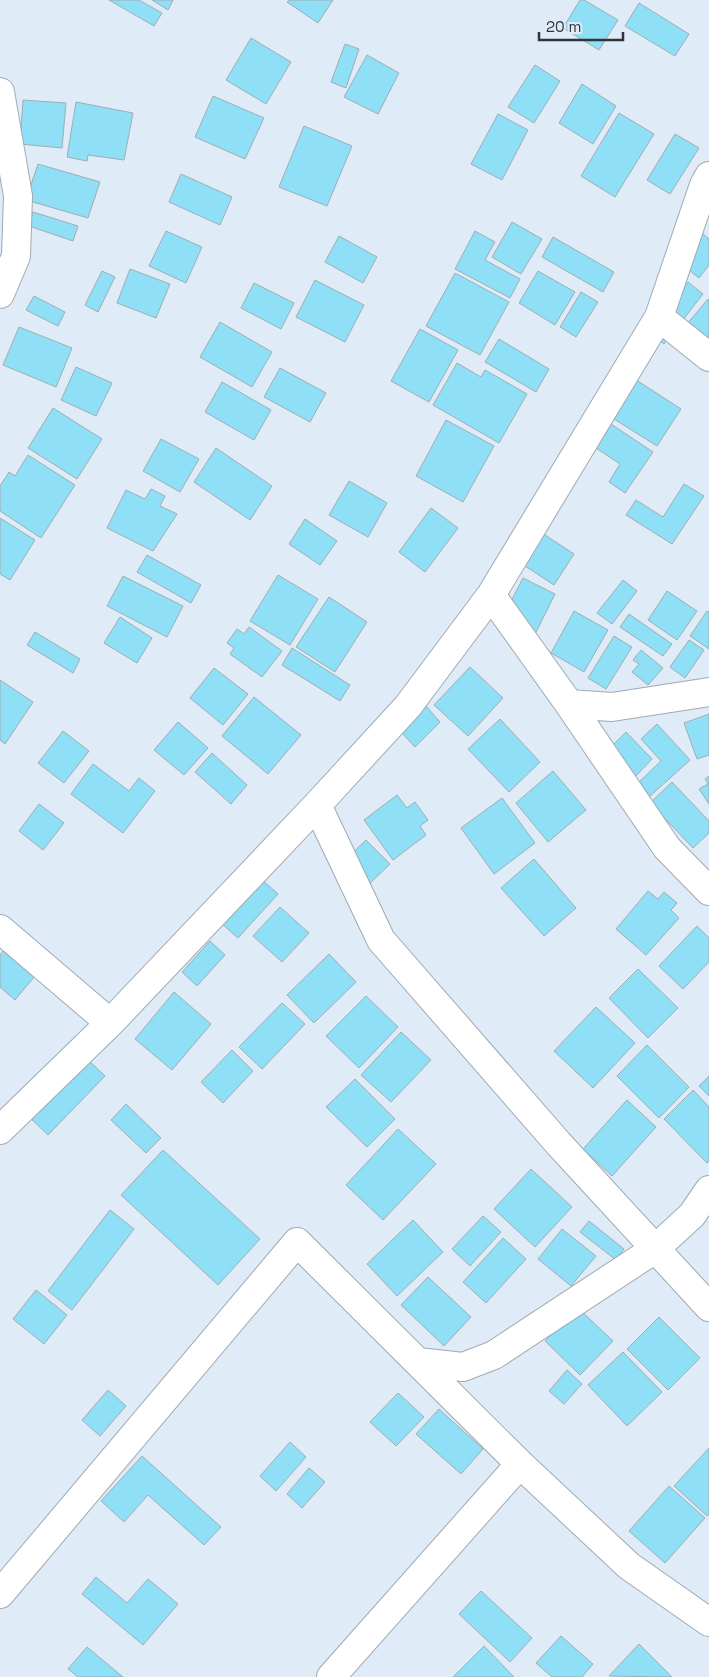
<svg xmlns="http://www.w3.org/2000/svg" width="709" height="1677" viewBox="0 0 709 1677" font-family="'Space Grotesk',sans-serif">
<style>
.building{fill:#8fdff7;stroke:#9eaeb4}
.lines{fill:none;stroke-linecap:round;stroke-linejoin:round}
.minor-casing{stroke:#9faab4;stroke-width:30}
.minor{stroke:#fff;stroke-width:28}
</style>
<rect width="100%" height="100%" fill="#dfebf6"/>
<path class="building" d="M109 0H139L162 13 154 26Z
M152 0H173L168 10Z
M289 0H333L318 23 287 2Z
M580 0H584L618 20 599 50 563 28Z
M639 3 689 34 675 56 625 26Z
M251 38 291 62 266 104 226 80Z
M345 44 359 49 346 88 331 82Z
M367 55 399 73 378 114 344 97Z
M535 65 560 81 534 123 508 107Z
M582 84 616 106 593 144 559 123Z
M213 96 264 118 245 159 195 137Z
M23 100 66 103 62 148 20 144Z
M76 102 133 113 124 160 88 155 87 161 67 157Z
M619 113 654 134 615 197 581 176Z
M498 114 528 130 502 180 471 164Z
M304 126 352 146 327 206 279 187Z
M675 134 699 148 670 194 647 180Z
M38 164 100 182 88 218 26 200Z
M181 174 232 197 220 225 169 202Z
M33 212 78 226 73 241 29 226Z
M512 222 542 239 521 274 492 257Z
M166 231 202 247 186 283 149 266Z
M475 231 495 242 485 260 520 279 510 298 455 269Z
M702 233 709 239V265L699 278 680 263Z
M339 236 377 257 363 283 325 262Z
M553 237 614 272 603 292 542 257Z
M130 269 170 284 156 318 117 303Z
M102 271 115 277 98 312 85 305Z
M538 271 575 292 555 325 519 303Z
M455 273 509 302 480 355 426 326Z
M315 280 364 305 345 342 296 317Z
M688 282 703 294 664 344 649 332Z
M254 283 294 303 281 329 241 308Z
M581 292 598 302 576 337 560 327Z
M34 296 65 312 58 326 26 310Z
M708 299 709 300V352L681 331Z
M220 322 272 352 252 387 200 357Z
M19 327 72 348 56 387 3 365Z
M420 329 458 350 429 402 391 381Z
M499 339 549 369 536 392 485 362Z
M457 363 481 377 485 370 527 394 499 443 433 405Z
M76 367 112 383 96 416 61 400Z
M280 368 326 393 310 422 264 397Z
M627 374 681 409 657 446 603 412Z
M222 382 271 410 254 440 205 412Z
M53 408 102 439 77 479 28 448Z
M446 420 494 446 463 502 416 476Z
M605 420 653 452 625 493 609 482 620 464 590 444Z
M161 439 199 459 180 492 143 471Z
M216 448 272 486 250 520 194 482Z
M28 455 75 485 41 538 0 511V486L9 472 15 476Z
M349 481 387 503 368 537 329 515Z
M684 484 704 496 672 544 626 515 636 500 663 517Z
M151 489 165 496 160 506 177 514 153 551 107 528 126 490 145 499Z
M431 508 458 528 425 572 399 552Z
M0 518 35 540 10 580 0 574Z
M305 519 337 541 320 565 289 544Z
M539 531 574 554 554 585 519 562Z
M147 555 201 585 191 603 137 572Z
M278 575 318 599 290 645 250 621Z
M123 576 183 606 167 637 107 606Z
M523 578 555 594 535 634 503 617Z
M623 580 637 591 612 624 597 613Z
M667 591 697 611 677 640 648 620Z
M329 597 367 622 335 672 296 647Z
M574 611 608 630 584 672 551 653Z
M707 611 709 612V649L690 636Z
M629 614 672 644 663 656 620 627Z
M120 617 152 638 137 663 104 643Z
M249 627 282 651 262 677 230 654 234 648 227 643 237 629 244 634Z
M35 632 80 659 73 673 27 645Z
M614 636 632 647 606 689 588 678Z
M689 640 704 650 685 678 670 667Z
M292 648 350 685 340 701 282 665Z
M641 650 663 668 648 685 632 672 639 664 633 660Z
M470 667 503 698 468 736 434 705Z
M214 668 248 694 223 725 190 698Z
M0 680 33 702 5 744 0 740Z
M254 697 301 735 268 774 222 736Z
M425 705 440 722 415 747 399 730Z
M709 714V755L697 759 684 723Z
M500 719 540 762 509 792 468 749Z
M178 722 208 748 184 775 154 750Z
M657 724 690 760 648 798 636 785 661 761 641 739Z
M63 731 89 751 64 783 38 763Z
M626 732 652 759 634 778 607 751Z
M212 753 247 785 231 804 195 772Z
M93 764 129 791 139 778 155 791 123 833 71 794Z
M553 771 586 810 548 842 516 803Z
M709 776V804L699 789 708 784 705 779Z
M672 782 709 821V833L693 848 650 803Z
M397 795 407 808 415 802 428 820 420 826 426 835 393 860 364 820Z
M502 798 535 843 494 874 461 828Z
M39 804 64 823 43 850 19 831Z
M366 840 390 864 364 889 340 865Z
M534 859 576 908 544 936 501 888Z
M260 878 278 894 238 938 221 923Z
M648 891 658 899 664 892 677 903 671 910 679 918 646 955 616 929Z
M280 907 309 933 282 962 253 936Z
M697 926 709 938V962L683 989 659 966Z
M210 941 225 955 197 986 182 972Z
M3 951 34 977 15 1000 0 987V955Z
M329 954 356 982 314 1023 287 995Z
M638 969 678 1008 648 1038 609 998Z
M174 992 211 1024 172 1070 135 1039Z
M366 996 398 1027 359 1068 326 1036Z
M282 1003 305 1024 262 1069 239 1047Z
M596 1007 635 1043 593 1088 554 1051Z
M401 1032 431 1060 391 1102 361 1075Z
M647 1045 689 1087 659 1118 617 1076Z
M232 1050 253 1071 223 1103 201 1082Z
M83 1055 105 1076 48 1135 26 1114Z
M709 1076V1096L699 1086Z
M355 1079 395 1119 367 1147 326 1107Z
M693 1090 709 1107V1161L707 1163 664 1119Z
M627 1100 656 1127 612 1176 583 1149Z
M126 1104 161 1138 146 1153 111 1120Z
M398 1129 436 1164 383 1220 346 1185Z
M163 1150 260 1239 218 1285 121 1195Z
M531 1169 572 1207 535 1247 494 1209Z
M110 1210 134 1229 72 1310 48 1291Z
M483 1216 501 1232 470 1266 452 1249Z
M413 1220 443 1252 397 1296 367 1264Z
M589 1221 624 1249 616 1260 580 1232Z
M562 1229 596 1256 571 1286 538 1259Z
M503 1238 526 1259 486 1303 463 1282Z
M428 1277 471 1317 444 1346 401 1305Z
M36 1290 67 1315 44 1344 13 1319Z
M578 1308 613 1341 580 1375 545 1341Z
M659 1317 700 1358 668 1390 627 1349Z
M623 1352 662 1392 627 1426 588 1385Z
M567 1370 582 1384 564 1404 549 1391Z
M108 1390 126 1406 100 1436 82 1420Z
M398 1393 424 1417 396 1446 370 1422Z
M439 1409 483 1449 461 1474 416 1434Z
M290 1442 306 1457 276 1491 260 1476Z
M709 1448V1514L707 1516 674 1486Z
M142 1456 221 1527 204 1545 148 1495 124 1522 101 1501Z
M309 1468 325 1482 302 1508 287 1494Z
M669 1486 705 1518 665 1563 629 1531Z
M96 1577 127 1603 148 1579 178 1604 143 1645 82 1594Z
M481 1591 532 1638 510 1662 459 1614Z
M561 1636 593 1664 582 1677H552L536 1663Z
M639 1644 672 1677 609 1676Z
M484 1646 514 1677H453Z
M87 1647 123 1677H78L68 1669Z"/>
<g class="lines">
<defs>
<path id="minor" d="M0 92 18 196 16 256 0 294
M659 317 709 357
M491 595 569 704 667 848 709 891
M569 704 612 707 709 692
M317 805 381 940 558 1143 709 1307
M0 929 110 1023
M0 1130 110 1023 317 805 408 706 491 595 659 317 704 185 709 176
M418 1362 463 1367 494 1355 655 1249 692 1215 709 1190
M0 1594 297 1242 520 1464 629 1566 709 1622
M331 1677 520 1464"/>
</defs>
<use href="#minor" class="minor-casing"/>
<use href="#minor" class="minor"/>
</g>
<path d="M539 32v8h84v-8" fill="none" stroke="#303539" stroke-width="2.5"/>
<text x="546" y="32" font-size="15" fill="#303539" stroke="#dfebf6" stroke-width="4" paint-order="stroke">20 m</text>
</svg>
